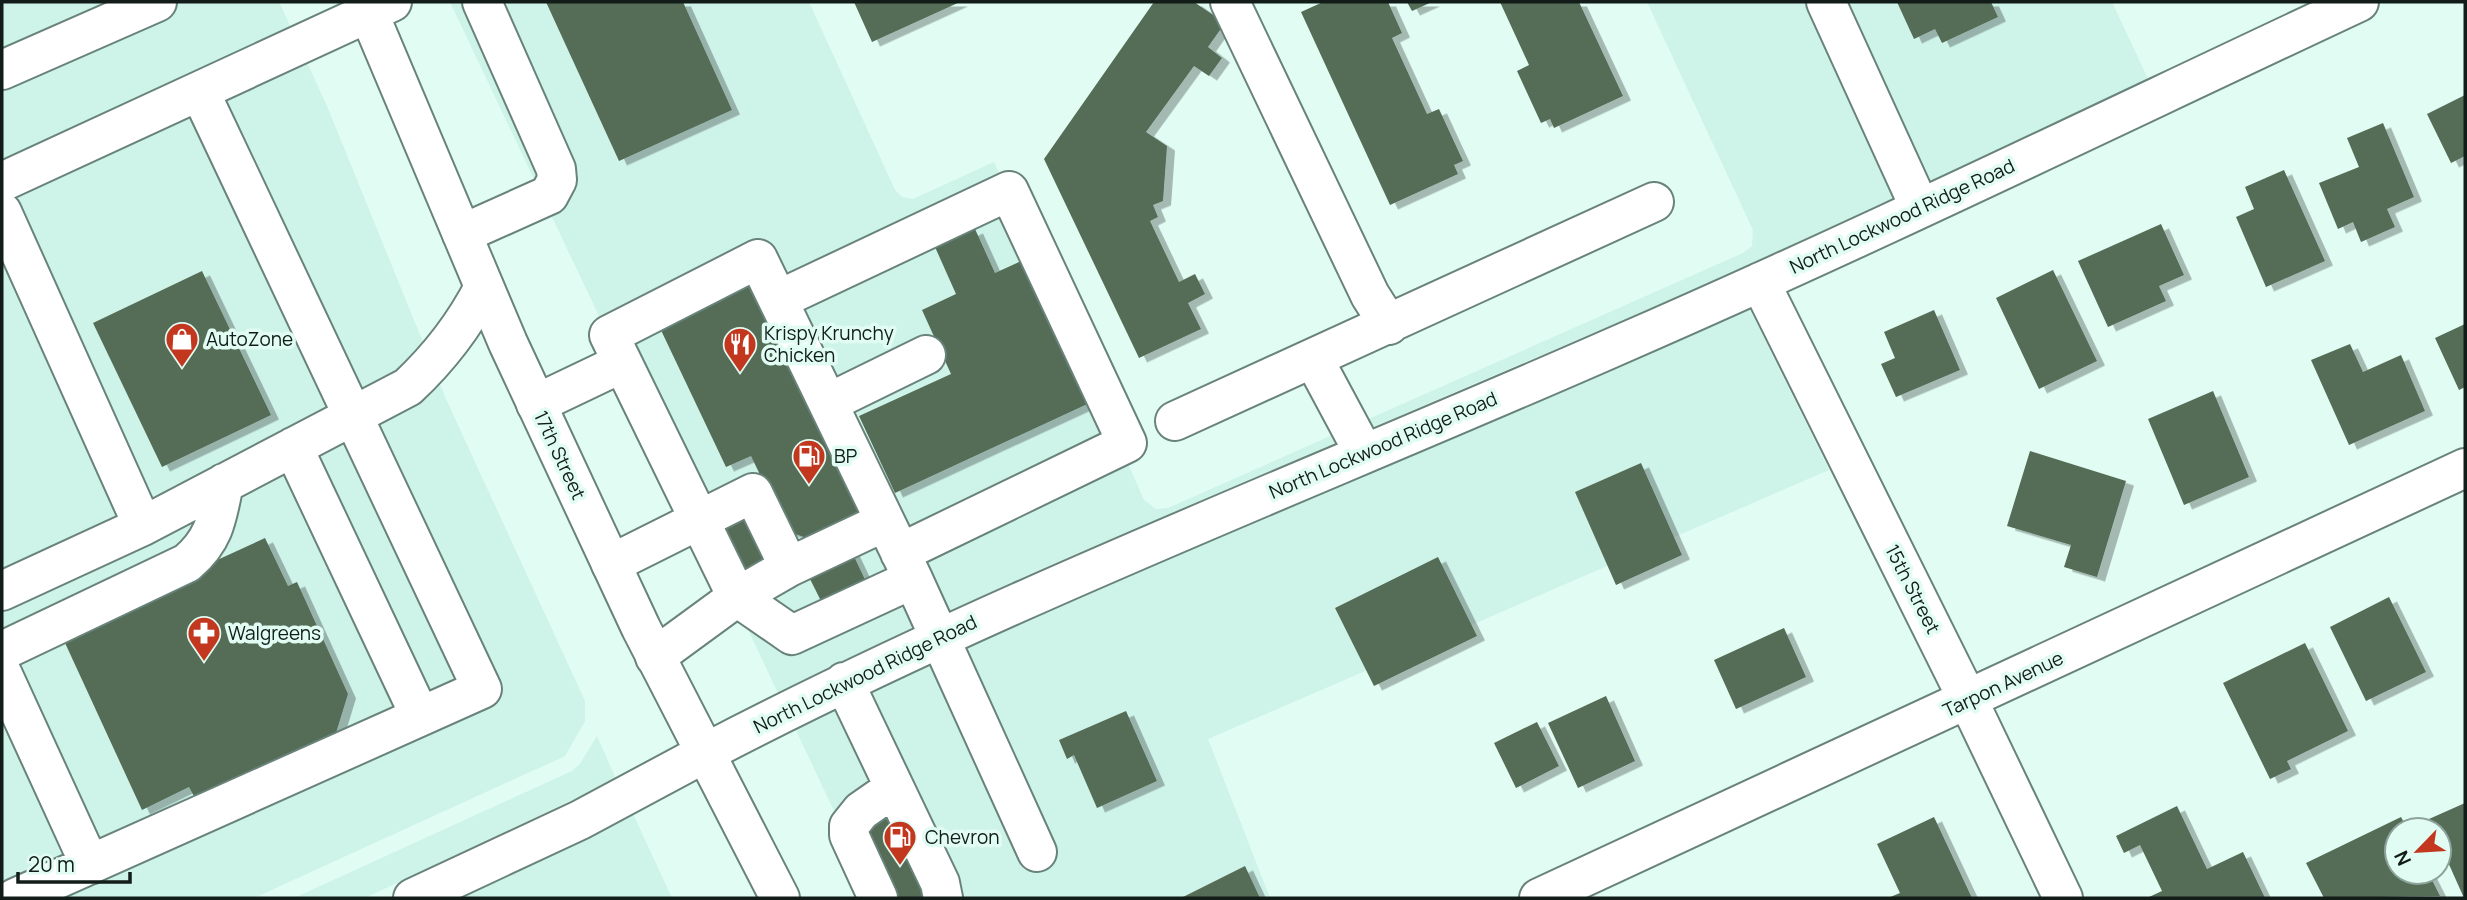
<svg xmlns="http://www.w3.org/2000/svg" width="2467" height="900" viewBox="0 0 2467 900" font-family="Manrope,sans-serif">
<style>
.built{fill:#cef3e8}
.building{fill:#546c56;filter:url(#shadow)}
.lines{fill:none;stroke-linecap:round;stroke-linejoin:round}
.minor-casing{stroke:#69837b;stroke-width:42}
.major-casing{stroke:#69837b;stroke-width:42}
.minor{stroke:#fff;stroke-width:38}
.major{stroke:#fff;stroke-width:38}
.labels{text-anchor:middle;stroke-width:7;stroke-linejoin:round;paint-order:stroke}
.street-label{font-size:19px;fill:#121c19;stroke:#e0fcf3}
.poi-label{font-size:19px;fill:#121c19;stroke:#e0fcf3;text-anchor:start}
</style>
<defs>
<filter id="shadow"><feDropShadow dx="8" dy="4.5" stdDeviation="0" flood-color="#0004"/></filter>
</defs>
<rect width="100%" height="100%" fill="#e0fcf3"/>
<path class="built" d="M2 2H279L327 106 446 399 585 701V721L565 756 254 898H2Z
M450 2H809L895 190 902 197 913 199 994 162 1144 500 1156 509 1168 508 1743 253 1752 246 1753 230 1647 2H2112L2148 79 1752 265 1038 570 778 693Z
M1749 308 1829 470 1208 739 1270 898H875L795 728 1074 597Z
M597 736 616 779 365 898H294L572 771 580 764Z
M633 814 672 898H458L588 837Z"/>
<path class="building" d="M546 2H683L732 110 619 161Z
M854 2H960L872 42Z
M1154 2H1194L1225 23 1208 47 1222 58 1209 76 1194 66 1146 132 1167 146 1163 201 1153 205 1158 217 1150 221 1179 282 1195 274 1205 294 1188 303 1201 329 1139 358 1044 159Z
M1323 2H1388L1402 33 1392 38 1427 114 1439 109 1463 161 1454 165 1458 174 1390 205 1301 12Z
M1407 2H1432L1412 11Z
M1500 2H1579L1623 96 1554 128 1550 119 1541 123 1517 71 1529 65Z
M1897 2H1991L1998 17 1942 43 1935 29 1914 39Z
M2465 95V156L2451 163 2427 114Z
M2383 123 2414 197 2387 209 2395 227 2361 242 2353 222 2338 229 2319 183 2359 167 2347 138Z
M2284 170 2325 261 2266 287 2236 217 2254 209 2245 187Z
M2161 224 2184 275 2159 286 2166 301 2108 327 2078 261Z
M975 229 995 273 1030 257 1096 400 895 493 859 416 951 374 922 310 956 294 935 247Z
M2053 270 2097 361 2039 389 1996 298Z
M202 271 271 415 162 467 93 323Z
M753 281 866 517 815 541 787 531 751 456 726 467 659 326Z
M1934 310 1960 370 1896 397 1881 364 1895 358 1884 332Z
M2465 324V387L2459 390 2435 338Z
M2350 344 2363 372 2401 355 2425 411 2349 445 2311 360Z
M2213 391 2249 477 2184 505 2148 419Z
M2030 451 2126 481 2097 577 2064 567 2071 545 2007 526Z
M1641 463 1682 555 1616 585 1575 492Z
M751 514 774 561 738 578 715 531Z
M265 538 288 586 297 582 348 694 336 733 195 798 189 787 142 810 60 632Z
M851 550 868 586 824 607 806 571Z
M1438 557 1477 636 1374 686 1335 608Z
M2389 597 2426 672 2366 701 2330 627Z
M1784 628 1806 677 1736 709 1714 660Z
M2305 643 2348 731 2287 761 2291 769 2270 779 2223 683Z
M1606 696 1635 761 1578 788 1548 723Z
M1126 711 1157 781 1097 808 1074 755 1067 759 1059 740Z
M1537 722 1559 766 1516 788 1494 743Z
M2465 803V898H2464L2439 842V830H2434L2429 819Z
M2177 806 2207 869 2243 852 2265 898H2147L2162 891 2140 845 2124 853 2116 836Z
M891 808 934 898H890L855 826Z
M1934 817 1972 898H1888L1900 893 1877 844Z
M2401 817 2408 830H2397V872H2428L2440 896 2324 898 2306 863Z
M1245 866 1260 898H1181Z"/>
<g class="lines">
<defs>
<path id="minor" d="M1230 2 1370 295 1389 325
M1826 2 1920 208
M2 70 157 2
M2 182 392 2
M2 212 143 526
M462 234 549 195 557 180 556 169 482 2
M1760 282 1968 700 2063 898
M778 300 1009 191 1127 443 900 553
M1313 358 1364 453
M828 403 926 355
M536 404 622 363
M1175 421 1654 202
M293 447 420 716
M611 564 753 493 789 567
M913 579 792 635 737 597 609 335 758 259 913 579 1037 852
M2 591 143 526 408 387C440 357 464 326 484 287
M2 651 187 563C215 539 217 518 224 483
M655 657 737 597 789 567 884 522
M2 673 90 865
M844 682 940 883 943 898
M705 753C1000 599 1309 481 1614 347 1865 238 2111 118 2359 2
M15 898 482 689 200 92
M878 898 849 835V826L861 811 894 788
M1539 898 2465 468"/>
<path id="major" d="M364 2 508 343 641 628 780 898
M413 898 580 820 705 753"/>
</defs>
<use href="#minor" class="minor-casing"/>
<use href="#major" class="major-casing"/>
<use href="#minor" class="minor"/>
<use href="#major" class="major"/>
</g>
<defs>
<symbol id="shop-pin" viewBox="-11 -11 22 30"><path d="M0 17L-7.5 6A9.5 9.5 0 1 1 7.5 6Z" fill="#c2371d" stroke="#e0fcf3"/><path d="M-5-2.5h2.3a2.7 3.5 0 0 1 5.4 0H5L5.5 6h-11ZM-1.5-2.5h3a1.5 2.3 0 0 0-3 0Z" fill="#fff"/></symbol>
<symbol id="restaurant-pin" viewBox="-11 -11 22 30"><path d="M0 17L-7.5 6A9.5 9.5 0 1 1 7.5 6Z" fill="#c2371d" stroke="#e0fcf3"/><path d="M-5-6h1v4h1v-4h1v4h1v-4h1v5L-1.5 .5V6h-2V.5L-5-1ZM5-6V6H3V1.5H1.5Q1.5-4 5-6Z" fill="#fff"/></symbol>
<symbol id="fuel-pin" viewBox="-11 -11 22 30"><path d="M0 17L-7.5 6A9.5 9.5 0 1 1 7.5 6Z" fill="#c2371d" stroke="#e0fcf3"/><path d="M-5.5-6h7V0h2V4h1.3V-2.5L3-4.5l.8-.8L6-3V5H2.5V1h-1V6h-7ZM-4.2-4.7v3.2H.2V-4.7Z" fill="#fff"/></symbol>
<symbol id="pharmacy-pin" viewBox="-11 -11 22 30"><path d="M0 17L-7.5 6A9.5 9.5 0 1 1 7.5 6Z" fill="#c2371d" stroke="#e0fcf3"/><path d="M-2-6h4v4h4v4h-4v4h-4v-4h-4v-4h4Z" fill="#fff"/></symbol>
</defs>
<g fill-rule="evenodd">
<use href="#shop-pin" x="163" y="320" width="38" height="52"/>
<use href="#restaurant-pin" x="721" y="325" width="38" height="52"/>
<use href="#fuel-pin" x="790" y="437" width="38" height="52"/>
<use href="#pharmacy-pin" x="185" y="614" width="38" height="52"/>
<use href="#fuel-pin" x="881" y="818" width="38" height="52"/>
</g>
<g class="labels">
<g class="street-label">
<text transform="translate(1902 216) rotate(-25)" y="7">North Lockwood Ridge Road</text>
<text transform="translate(1383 445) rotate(-23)" y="7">North Lockwood Ridge Road</text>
<text transform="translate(560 455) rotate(65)" y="7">17th Street</text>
<text transform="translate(1913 589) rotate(63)" y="7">15th Street</text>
<text transform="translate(865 674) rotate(-26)" y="7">North Lockwood Ridge Road</text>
<text transform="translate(2003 684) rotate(-25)" y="7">Tarpon Avenue</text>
</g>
<g class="poi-label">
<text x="764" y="340">Krispy Krunchy<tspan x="764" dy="22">Chicken</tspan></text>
<text x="206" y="346">AutoZone</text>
<text x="834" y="463">BP</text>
<text x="228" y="640">Walgreens</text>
<text x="925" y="844">Chevron</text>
</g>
</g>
<rect width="2467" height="900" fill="none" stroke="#121c19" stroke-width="7"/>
<g transform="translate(2418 851) rotate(245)"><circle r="33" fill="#e0fcf3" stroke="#8ea29c" stroke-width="2"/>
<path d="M0-5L12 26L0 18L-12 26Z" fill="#c2371d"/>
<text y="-10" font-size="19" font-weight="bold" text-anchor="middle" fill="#121c19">N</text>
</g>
<path d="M18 872v10h112v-10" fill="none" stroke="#121c19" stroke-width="3.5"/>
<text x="28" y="872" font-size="21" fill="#121c19" stroke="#e0fcf3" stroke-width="5" paint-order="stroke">20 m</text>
</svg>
